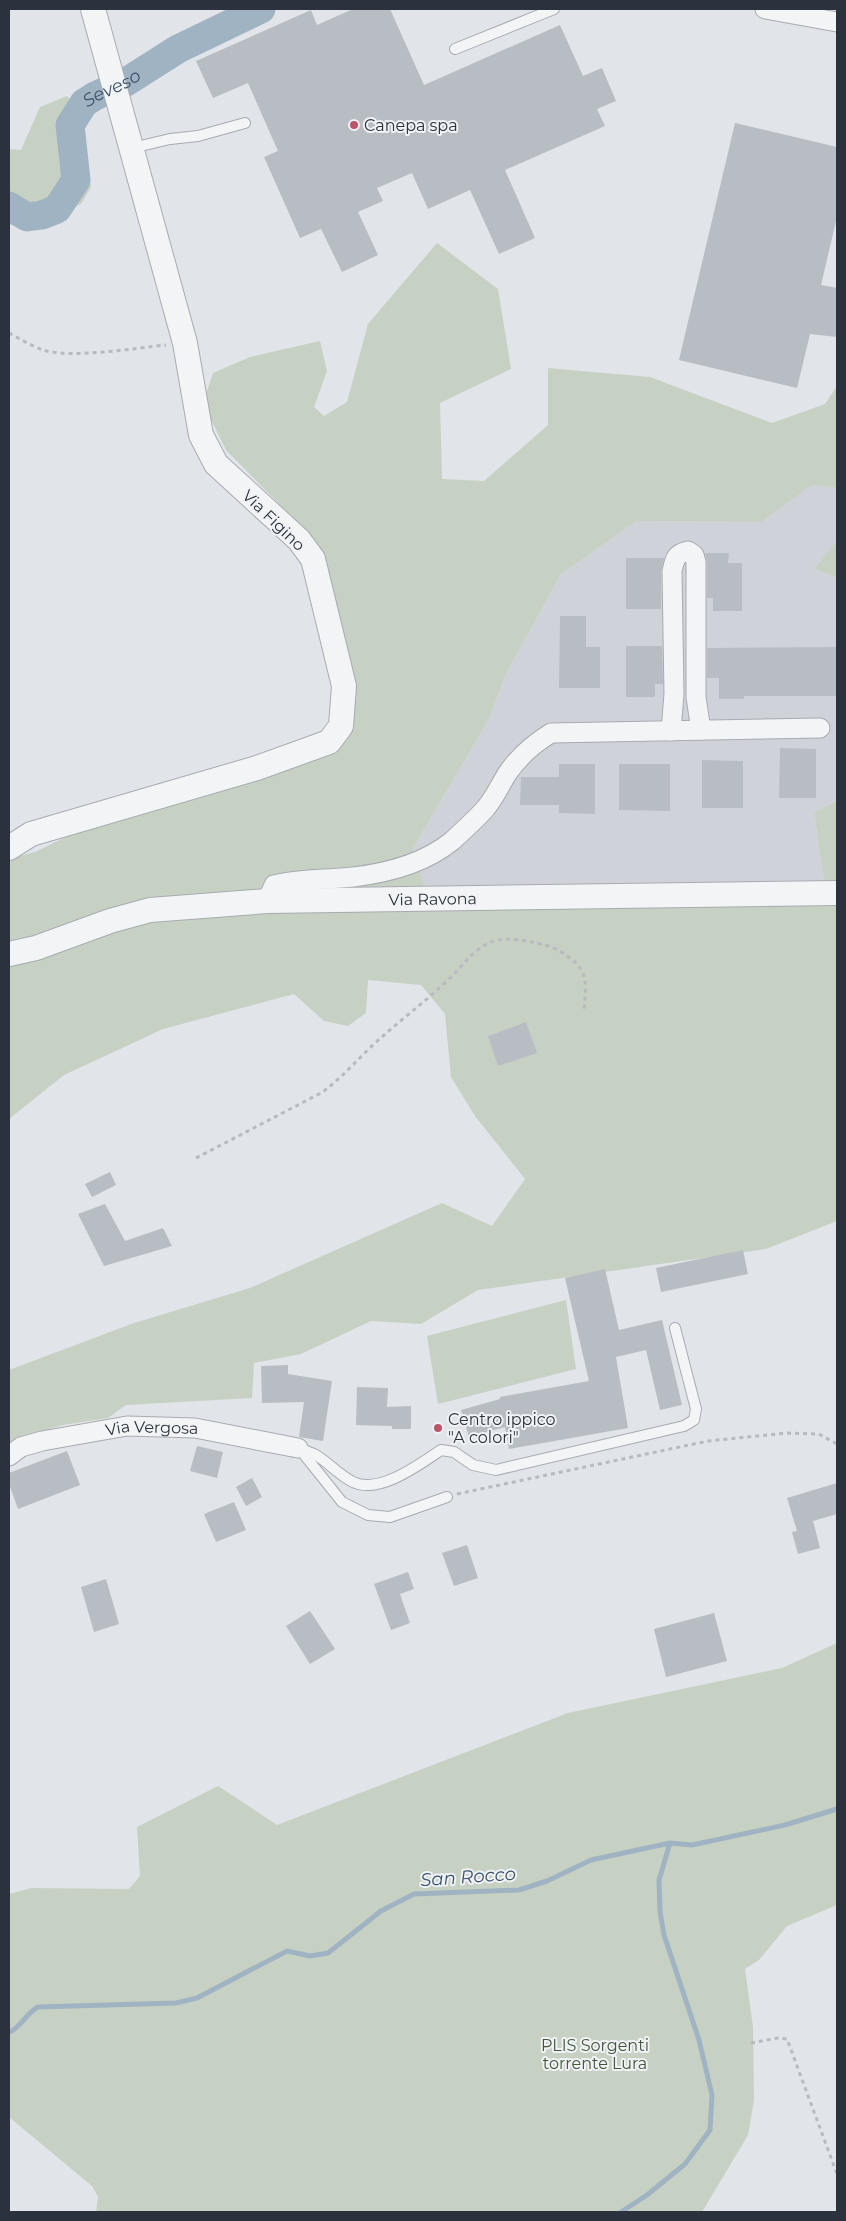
<svg xmlns="http://www.w3.org/2000/svg" width="846" height="2221" viewBox="0 0 846 2221" font-family="Montserrat,sans-serif">
<style>
.built{fill:#cfd3d9}
.green{fill:#c7d1c3}
.lines{fill:none;stroke-linecap:round;stroke-linejoin:round}
.stream{stroke:#a0b3c3;stroke-width:5}
.river{stroke:#a0b3c3;stroke-width:29}
.building{fill:#b8bdc4}
.service-casing{stroke:#a7abb1;stroke-width:12}
.minor-casing{stroke:#a7abb1;stroke-width:21}
.tertiary-casing{stroke:#a7abb1;stroke-width:26}
.path{stroke:#b7babe;stroke-width:3;stroke-dasharray:4 4;stroke-linecap:butt}
.service{stroke:#f3f4f6;stroke-width:10}
.minor{stroke:#f3f4f6;stroke-width:19}
.tertiary{stroke:#f3f4f6;stroke-width:24}
.poi-dot{fill:#be5469;stroke:#f0f2f5;stroke-width:2}
.labels{text-anchor:middle;stroke-width:4;stroke-linejoin:round;paint-order:stroke}
.poi-label{font-size:16px;fill:#2b323d;stroke:#f0f2f5;text-anchor:start}
.street-label{font-size:16px;fill:#2b323d;stroke:#f0f2f5}
.park-label{font-size:16px;fill:#41573a;stroke:#f0f2f5}
.water-label{font-size:18px;font-style:italic;fill:#3a536c;stroke:#f0f2f5}
</style>
<rect width="100%" height="100%" fill="#e1e4e8"/>
<path class="built" d="M812 485 837 488V540L814 569 837 578V801L814 812 824 882 425 892 413 848 489 719 507 672 561 574 637 521 762 522Z"/>
<path class="green" d="M67 96 82 118 91 187 81 204 20 227 9 224V149L21 150 40 107Z
M437 243 498 289 511 369 440 403 442 479 484 481 548 425V368L650 377 772 423 825 404 837 386V488L812 485 762 522 637 521 561 574 507 672 489 719 413 848 426 892 824 882 814 812 837 801V1221L766 1249 478 1290 421 1324 371 1321 301 1354 254 1363 252 1398 126 1405 108 1418 63 1425 14 1439 9 1443V1370L134 1323 250 1288 442 1203 492 1226 525 1179 475 1116 451 1077 445 1014 421 985 368 980 366 1013 348 1026 324 1021 294 994 163 1029 64 1075 9 1119V953L18 942H9V859L35 852 72 834 340 746 323 553 284 509 226 450 203 403 213 373 250 357 320 341 327 371 314 407 324 416 347 402 368 324Z
M837 540V578L814 569Z
M566 1300 576 1369 438 1404 427 1336Z
M837 1643V1905L787 1926 759 1960 745 1969 753 2027 754 2100 748 2135 702 2212H96L98 2197 92 2186 9 2117V1894L32 1888 129 1889 140 1876 137 1827 218 1786 277 1825 568 1713 782 1668Z"/>
<g class="lines">
<path class="stream" d="M9 2032C20 2029 26 2013 38 2007L176 2003 197 1998 287 1951 310 1956 328 1953 381 1911 414 1894 519 1890 547 1881 591 1860 670 1843 692 1845 785 1825 837 1809
M621 2212 647 2195 685 2164 710 2130 712 2095 699 2040 664 1935 660 1912 659 1880 670 1843"/>
<path class="river" id="s1" d="M9 206 27 217 42 215 57 209 76 180 70 125 84 103 95 96 126 82 178 49 261 9"/>
</g>
<path class="building" d="M353 9H390L424 85 560 25 583 76 602 68 616 101 597 109 605 126 505 170 535 238 499 254 470 190 428 209 412 173 377 188 383 201 358 212 378 255 342 272 321 229 300 238 264 157 278 151 248 83 213 98 196 61 311 10 317 25Z
M735 123 837 147V217L821 285 837 288V337L810 334 797 388 679 360Z
M705 553H729L728 563H742V611H713V598H707V562Z
M626 558H664L661 571V609H626Z
M560 616H586V647H600V688H559Z
M626 646H662L663 684H655V697H626Z
M837 647V696H744V699H719V678H707V648Z
M780 748 816 749V798H779Z
M702 760 743 761V808H702Z
M559 764H595V814L559 813V805H520L521 777H559Z
M619 764H670V811L619 810Z
M526 1022 537 1053 498 1066 488 1036Z
M110 1172 116 1185 92 1197 85 1184Z
M105 1204 125 1241 163 1228 172 1246 104 1266 78 1214Z
M743 1250 748 1274 661 1292 656 1268Z
M605 1269 619 1330 662 1320 682 1405 660 1410 646 1350 616 1357 628 1428 509 1449 505 1427 469 1437 461 1410 500 1399V1397L589 1381 565 1278Z
M288 1365V1374L332 1381 323 1441 299 1437 304 1402 262 1403 261 1366Z
M357 1387 388 1388 387 1407 411 1406V1429H392V1426L356 1425Z
M197 1446 223 1452 217 1478 190 1471Z
M67 1451 80 1485 18 1509 9 1484V1473Z
M252 1478 262 1497 246 1506 236 1487Z
M837 1483V1514L813 1521 820 1548 798 1554 792 1532 797 1531 787 1498Z
M234 1502 246 1530 216 1542 204 1514Z
M467 1545 478 1578 454 1586 442 1553Z
M408 1572 414 1589 400 1594 410 1623 391 1630 374 1584Z
M106 1579 119 1624 94 1632 81 1587Z
M310 1611 335 1649 310 1664 286 1626Z
M714 1613 727 1661 666 1677 654 1629Z"/>
<g class="lines">
<defs>
<path id="service" d="M455 49 554 9
M132 148 170 139 198 136 245 123
M298 1448C304 1450 310 1452 316 1455 329 1463 339 1475 353 1482 379 1495 420 1464 441 1450L454 1452 473 1465 496 1470 684 1426 694 1420 696 1409 675 1328
M302 1452 342 1502 368 1515 390 1517 447 1497"/>
<g id="minor">
<path d="M765 9 837 22"/>
<path d="M671 731 674 694 672 571C675 559 675 554 688 551L694 555 696 562V697L701 730"/>
<path d="M267 901 274 885C300 878 326 880 353 877 387 873 425 863 452 841 463 831 475 820 485 809 494 799 500 785 507 774 519 756 533 744 551 733L820 728"/>
<path id="s2" d="M9 1456 21 1447 42 1441 127 1426 195 1428 298 1448"/>
</g>
<g id="tertiary">
<path d="M9 848 31 834 257 768 329 742 341 726 344 686 313 559 299 540 216 464 201 435 185 343 93 9"/>
<path id="s3" d="M9 954 36 948 110 921 150 910 267 901 837 893"/>
</g>
</defs>
<use href="#service" class="service-casing"/>
<use href="#minor" class="minor-casing"/>
<use href="#tertiary" class="tertiary-casing"/>
<path class="path" d="M9 333C20 339 32 346 43 350 72 359 135 348 166 345
M196 1158 321 1093C341 1079 356 1061 374 1044 398 1022 425 1002 449 979 464 965 471 951 491 942 506 935 544 943 558 950 588 968 587 977 584 1010
M457 1494 708 1441 787 1433 819 1434 837 1444
M751 2043 778 2038 787 2039 837 2174"/>
<use href="#service" class="service"/>
<use href="#minor" class="minor"/>
<use href="#tertiary" class="tertiary"/>
</g>
<g class="poi-dot">
<circle cx="354" cy="125" r="5"/>
<circle cx="438" cy="1428" r="5"/>
</g>
<g class="labels">
<g class="poi-label">
<text x="364" y="131">Canepa spa</text>
<text x="448" y="1425">Centro ippico<tspan x="448" dy="18">"A colori"</tspan></text>
</g>
<g class="street-label">
<text transform="translate(274 520) rotate(44)" y="6">Via Figino</text>
<text dy="6" stroke="none"><textPath href="#s3" startOffset="431">Via Ravona</textPath></text>
<text dy="6" stroke="none"><textPath href="#s2" startOffset="148">Via Vergosa</textPath></text>
</g>
<g class="park-label">
<text x="595" y="2051">PLIS Sorgenti<tspan x="595" dy="18">torrente Lura</tspan></text>
</g>
<g class="water-label">
<text dy="6" stroke="none"><textPath href="#s1" startOffset="200">Seveso</textPath></text>
<text transform="translate(468 1877) rotate(-4)" y="6">San Rocco</text>
</g>
</g>
<rect width="846" height="2221" fill="none" stroke="#2b323d" stroke-width="20"/>
</svg>
